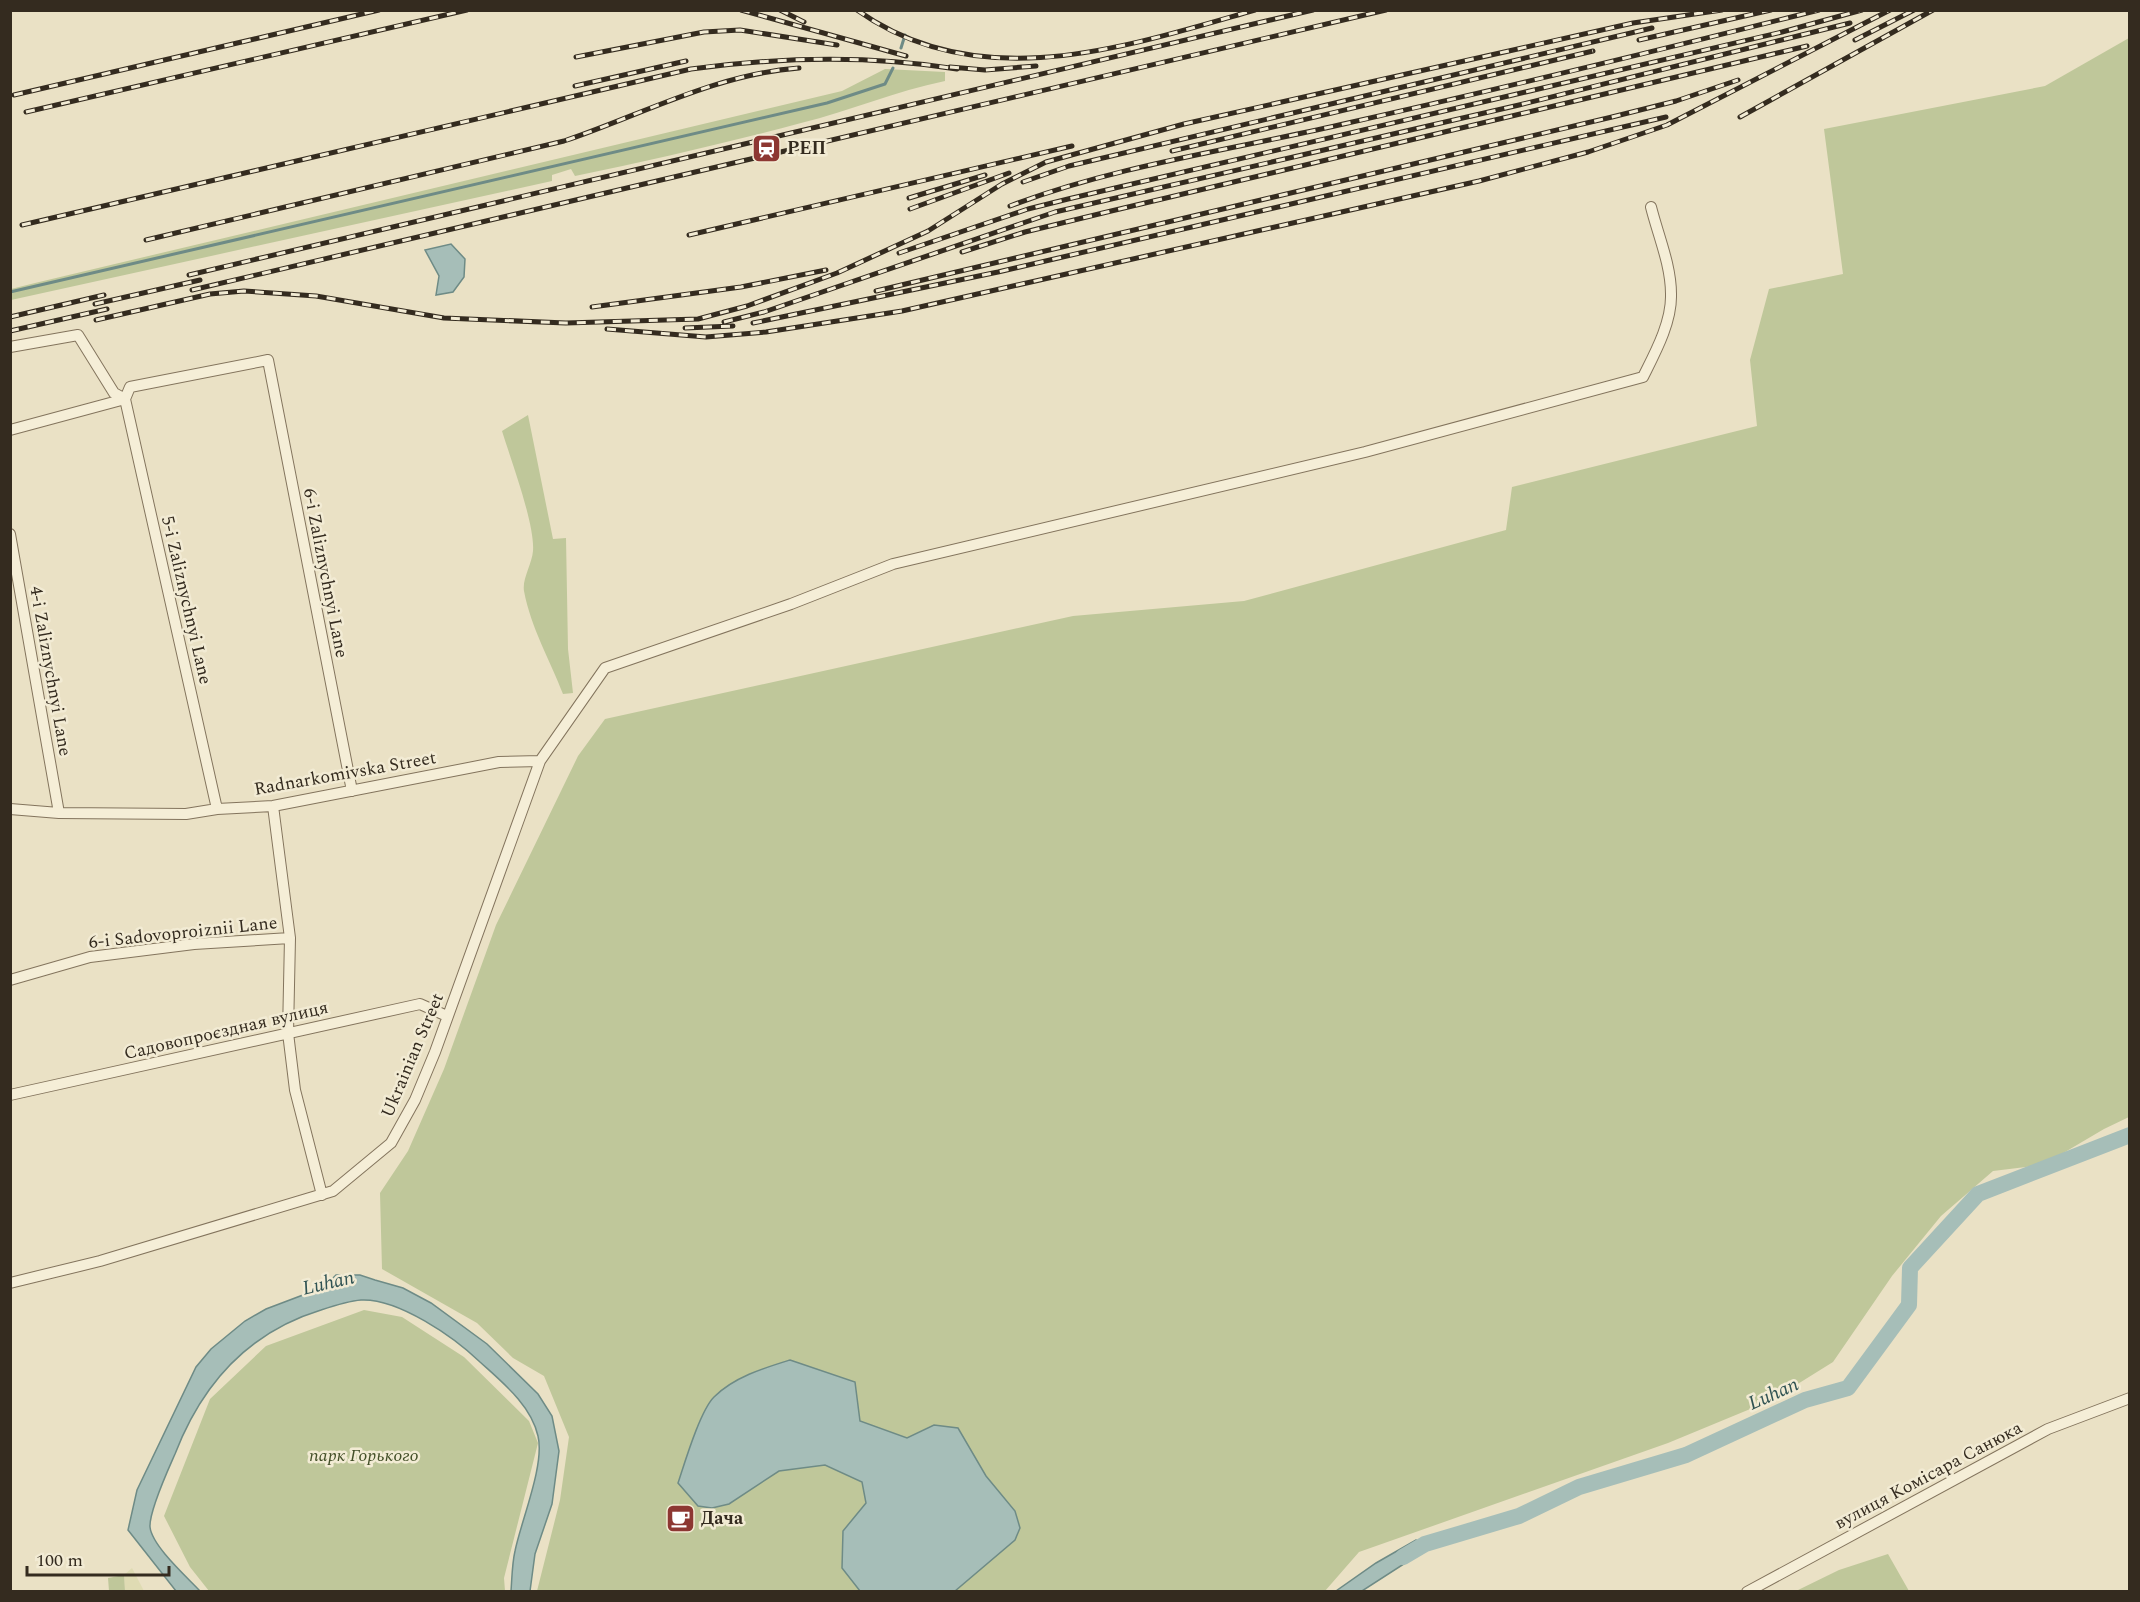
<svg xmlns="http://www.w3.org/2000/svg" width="2140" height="1602" viewBox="0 0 2140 1602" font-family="Spectral,serif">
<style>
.farmland{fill:#dfdbb3}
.green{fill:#bfc79a}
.water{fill:#a6beb8;stroke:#6e8b86;stroke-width:1.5}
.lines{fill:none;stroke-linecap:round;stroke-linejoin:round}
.stream{stroke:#6e8b86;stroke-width:3}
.river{stroke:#a6beb8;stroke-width:16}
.minor-casing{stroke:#83745d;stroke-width:12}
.minor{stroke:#f5eed7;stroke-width:10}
.rail-casing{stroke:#342b1f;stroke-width:5}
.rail{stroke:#f2ebd4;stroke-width:3;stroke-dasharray:9;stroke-linecap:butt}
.labels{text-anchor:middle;stroke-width:5;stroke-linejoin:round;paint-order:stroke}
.poi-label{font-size:18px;font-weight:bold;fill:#342b1f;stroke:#f2ebd4;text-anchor:start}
.street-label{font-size:18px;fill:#342b1f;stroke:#f2ebd4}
.park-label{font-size:18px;font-style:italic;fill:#434f28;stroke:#f2ebd4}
.water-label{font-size:20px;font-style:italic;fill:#305353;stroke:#f2ebd4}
</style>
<rect width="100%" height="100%" fill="#eae1c5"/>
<path class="farmland" d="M132 1568 144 1591H125L124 1575Z"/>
<path class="green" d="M2129 38V1117L2104 1129 2043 1165 1993 1171 1941 1216 1892 1276 1833 1362 1772 1400 1668 1443 1359 1552 1325 1591H537L560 1500 569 1437 544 1376 513 1358 477 1323 382 1269 380 1193 408 1151 444 1069 496 925 578 756 605 719 1073 616 1244 601 1506 530 1512 487 1757 426 1750 360 1769 289 1843 274 1824 129 2045 86Z
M885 69 945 72V81C896 91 850 111 801 123 726 143 651 160 575 176L571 169 552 175V181L11 300V289L35 283 842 91Z
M528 415 553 539 566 538 568 649 573 693 563 694C550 660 531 628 524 591 522 579 532 564 533 551 535 524 511 460 502 431Z
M364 1310 402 1317 464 1357 529 1421 538 1443 504 1578 505 1591H209L190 1567 164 1516 210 1399 266 1346Z
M1888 1554 1909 1591H1796L1839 1570Z
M124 1575 125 1591H109L108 1578Z"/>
<path class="water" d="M451 244 465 259 464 277 453 292 436 295 439 276 425 250Z
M336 1275H360L375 1280 403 1288 431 1303 487 1344 538 1394 552 1416 559 1451 552 1504 535 1554 530 1591H511C512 1578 512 1564 515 1551 521 1521 545 1465 538 1436 531 1405 502 1382 480 1362 454 1337 398 1298 361 1300 348 1301 333 1306 321 1310 249 1332 202 1384 175 1454 168 1470 149 1511 150 1527 152 1546 187 1577 200 1591H176L128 1530 137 1490 196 1367 211 1349 245 1321 266 1309 324 1287Z
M790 1360 855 1382 860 1421 907 1438 934 1425 958 1428 986 1476 1015 1511 1020 1528 1015 1540 955 1591H860L842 1568 843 1531 866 1503 862 1482 825 1465 779 1471 729 1504 712 1508 698 1506 678 1483C685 1462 700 1411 714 1397 734 1377 764 1368 790 1360Z
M1416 1540 1424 1551 1362 1591H1336L1376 1563Z"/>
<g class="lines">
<path class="stream" d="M901 48 905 35
M10 292 827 103 885 84 893 68"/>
<path class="river" d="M1403 1557 1425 1544 1519 1516 1579 1487 1686 1455 1805 1400 1848 1388 1909 1305 1910 1268 1978 1194 2130 1135"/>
<defs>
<path id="minor" d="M10 347 78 335 114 393 125 399 217 809
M10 430 125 399 130 387 268 360 352 791
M10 534 59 813
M273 806 290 938 288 1033 295 1090 322 1195
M10 809 59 813 186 814 217 809 273 806 499 762 540 761
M10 980 90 957 194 944 290 938
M10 1095 420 1004 447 1016
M10 1283 100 1261 333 1191 391 1143 415 1100 435 1052 540 761 605 668 791 604 893 564 1365 452 1643 377C1655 353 1672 322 1671 294 1671 265 1658 235 1651 207
M1747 1592 2048 1429 2130 1398"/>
</defs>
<use href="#minor" class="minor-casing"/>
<use href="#minor" class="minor"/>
<defs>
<path id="rail" d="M741 10 906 56
M780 10 804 22
M857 10C979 97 1125 47 1255 10
M1639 40 1771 10
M1855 40 1914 10
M576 57 704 32 740 30 837 45
M950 67 985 70 1036 66
M575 86 686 61
M14 95 379 10
M26 112 467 10
M1740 117 1933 10
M1172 151 1593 51
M1023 182 1069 166 1652 28
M909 198 985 175
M1010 206C1115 166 1230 150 1339 125 1500 89 1660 50 1819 10
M910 209 1009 173
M22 225 691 69C780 57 869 55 957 69
M689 235 1072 146
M146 240 564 141C641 115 716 74 799 68
M962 252 1025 232 1107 212 1807 46
M899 253 1028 209 1068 199 1782 32 1862 10
M189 275 1313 10
M192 290 1386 10
M876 291 1612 117 1676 101 1738 80
M95 304 200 280
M592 307 741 287 826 270
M10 317 104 295
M96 320 210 294 244 291 316 296 444 318 566 323 698 319 747 306 837 273 928 231 1002 184 1046 162 1184 124 1633 23 1722 10
M724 322 764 312 1055 212 1519 105 1850 23
M753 323 998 272 1666 117
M685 328 733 326
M607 329 706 337 766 332 902 311 1479 181 1588 152 1667 125 1890 10
M10 331 107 309"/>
</defs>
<use href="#rail" class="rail-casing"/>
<use href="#rail" class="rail"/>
</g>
<defs>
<symbol id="station-square" viewBox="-11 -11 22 22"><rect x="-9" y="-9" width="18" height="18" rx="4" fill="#8d3732" stroke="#f2ebd4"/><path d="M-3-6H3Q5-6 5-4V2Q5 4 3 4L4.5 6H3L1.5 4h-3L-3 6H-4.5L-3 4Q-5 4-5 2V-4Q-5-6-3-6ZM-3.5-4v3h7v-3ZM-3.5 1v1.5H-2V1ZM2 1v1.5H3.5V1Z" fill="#fff"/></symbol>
<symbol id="cafe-square" viewBox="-11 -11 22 22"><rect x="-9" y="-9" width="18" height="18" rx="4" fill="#8d3732" stroke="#f2ebd4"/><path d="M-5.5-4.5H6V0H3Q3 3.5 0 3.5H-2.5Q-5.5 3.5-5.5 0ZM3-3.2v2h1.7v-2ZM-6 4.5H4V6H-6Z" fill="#fff"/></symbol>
</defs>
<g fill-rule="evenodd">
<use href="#station-square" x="750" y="132" width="33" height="33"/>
<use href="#cafe-square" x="664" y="1502" width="33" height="33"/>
</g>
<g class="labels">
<g class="poi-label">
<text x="787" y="154">РЕП</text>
<text x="701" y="1524">Дача</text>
</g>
<g class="street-label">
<text transform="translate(326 573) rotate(79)" y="6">6-i Zaliznychnyi Lane</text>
<text transform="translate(187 600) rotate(77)" y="6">5-i Zaliznychnyi Lane</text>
<text transform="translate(51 671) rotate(80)" y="6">4-i Zaliznychnyi Lane</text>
<text transform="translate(345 773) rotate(-10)" y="6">Radnarkomivska Street</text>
<text transform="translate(183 932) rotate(-6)" y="6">6-i Sadovoproiznii Lane</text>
<text transform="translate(226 1030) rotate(-13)" y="6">Садовопроєздная вулиця</text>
<text transform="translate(412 1055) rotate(-67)" y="6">Ukrainian Street</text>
<text transform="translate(1928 1475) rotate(-28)" y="6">вулиця Комісара Санюка</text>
</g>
<g class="park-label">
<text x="364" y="1461">парк Горького</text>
</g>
<g class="water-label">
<text transform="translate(328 1282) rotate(-13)" y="7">Luhan</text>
<text transform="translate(1773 1393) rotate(-24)" y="7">Luhan</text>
</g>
</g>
<rect width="2140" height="1602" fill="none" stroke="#342b1f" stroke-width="24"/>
<path d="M27 1566v9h142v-9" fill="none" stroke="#342b1f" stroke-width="3"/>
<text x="36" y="1566" font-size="18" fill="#342b1f" stroke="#f2ebd4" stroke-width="4.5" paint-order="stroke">100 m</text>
</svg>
